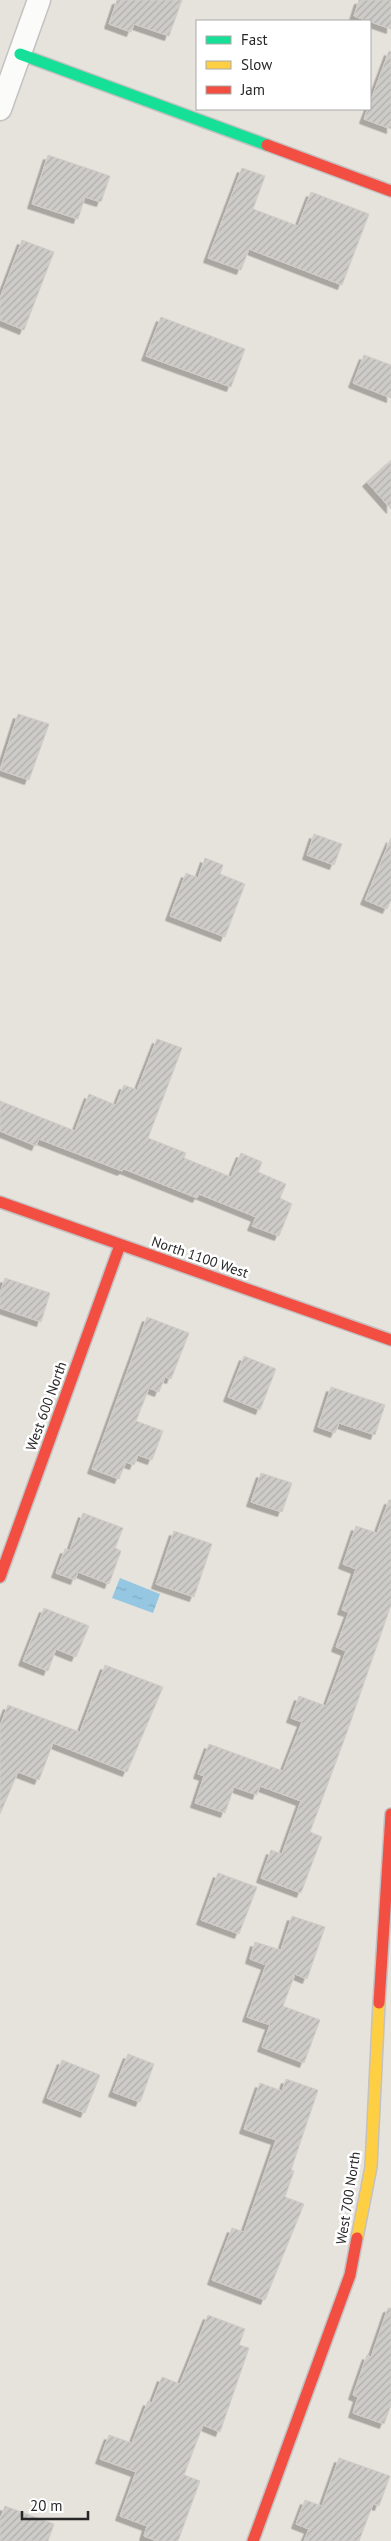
<svg xmlns="http://www.w3.org/2000/svg" width="391" height="2541" viewBox="0 0 391 2541" font-family="'PT Sans',sans-serif">
<style>
.water{fill:url(#water-ripples)}
.building{fill:url(#building-hatch);stroke:#d0cdc8;filter:url(#shadow)}
.lines{fill:none;stroke-linecap:round;stroke-linejoin:round}
.street-casing{stroke:#c3c1c1;stroke-width:25}
.fast-casing{stroke:#c3c1c1;stroke-width:14}
.slow-casing{stroke:#c3c1c1;stroke-width:14}
.jam-casing{stroke:#c3c1c1;stroke-width:14}
.street{stroke:#fbfbfa;stroke-width:22}
.fast{stroke:#16e098;stroke-width:11}
.slow{stroke:#ffcf43;stroke-width:11}
.jam{stroke:#f24e42;stroke-width:11}
.labels{text-anchor:middle;stroke-width:5;stroke-linejoin:round;paint-order:stroke}
.street-label{font-size:14px;fill:#272727;stroke:#fff}
</style>
<defs>
<pattern id="water-ripples" width="26" height="14" patternUnits="userSpaceOnUse" patternTransform="scale(1.25)"><rect width="26" height="14" fill="#95c7e2"/><path d="M2 4q2-2 4 0t4 0M15 11q2-2 4 0t4 0" fill="none" stroke="#80abc2"/></pattern>
<pattern id="building-hatch" width="6" height="6" patternUnits="userSpaceOnUse" patternTransform="scale(1.25)"><rect width="6" height="6" fill="#ceccc8"/><path d="M-1 1l2-2M0 6l6-6M5 7l2-2" fill="none" stroke="#b1afac"/></pattern>
<filter id="shadow"><feDropShadow dx="-4.5" dy="4.5" stdDeviation="0" flood-color="#0004"/></filter>
</defs>
<rect width="100%" height="100%" fill="#e6e2dc"/>
<path class="water" d="M120 1578 160 1594 153 1613 112 1598Z"/>
<path class="building" d="M117 0H182L169 36 134 24 131 32 109 24Z
M359 0H391V29L354 16Z
M389 51 391 52V129L364 119Z
M48 155 110 176 101 202 85 197 78 219 32 204Z
M242 168 265 176 253 209 298 226 311 192 369 214 342 285 249 249 241 270 208 258Z
M22 240 54 252 24 330 0 320V298Z
M161 317 245 349 231 387 146 356Z
M364 355 391 365V398L353 383Z
M391 460V509L367 482Z
M18 714 49 724 29 780 0 770Z
M314 834 342 844 334 865 307 855Z
M391 838V900L387 909 365 900Z
M205 858 223 865 220 874 245 884 225 937 170 916 186 873 198 878Z
M157 1039 182 1048 148 1138 186 1153 184 1158 231 1177 241 1153 262 1162 258 1172 286 1184 280 1198 292 1204 279 1236 252 1226 256 1217 199 1194 197 1198 124 1169 122 1171 39 1139 36 1146 0 1131V1101L75 1131 89 1094 116 1105 124 1085 137 1090Z
M5 1278 50 1293 41 1322 0 1308V1293Z
M147 1317 189 1333 171 1379 165 1377 159 1392 149 1388 136 1421 163 1431 152 1460 138 1455 134 1465 126 1462 119 1479 92 1469Z
M244 1356 276 1369 260 1410 228 1397Z
M331 1387 385 1405 375 1435 339 1423 335 1433 318 1427Z
M261 1473 292 1483 282 1512 251 1502Z
M389 1500H391V1605L347 1732 310 1832 322 1837 301 1893 261 1878 271 1850 282 1854 301 1801 260 1786 257 1795 234 1787 225 1813 195 1803 204 1776 198 1774 209 1744 283 1771 302 1722 291 1718 299 1696 326 1706 346 1651 336 1647 349 1612 342 1610 356 1569 343 1564 356 1526 377 1533Z
M83 1513 123 1528 115 1548 121 1551 109 1584 78 1572 75 1580 56 1573 65 1549 70 1550Z
M174 1531 212 1544 194 1597 156 1584Z
M44 1608 89 1626 76 1657 56 1649 48 1671 23 1661Z
M105 1665 163 1687 127 1772 53 1743 39 1780 18 1772 0 1814V1726L8 1705 80 1732Z
M218 1873 257 1887 239 1934 201 1920Z
M292 1916 325 1927 307 1979 295 1974 283 2006 320 2020 304 2063 262 2047 270 2025 247 2017 266 1965 250 1959 255 1942 281 1950Z
M128 2054 154 2064 140 2102 113 2092Z
M62 2060 100 2075 85 2113 47 2098Z
M286 2079 318 2090 291 2170 294 2171 285 2197 304 2204 265 2300 212 2280 232 2228 244 2232 276 2140 244 2129 260 2083 282 2091Z
M388 2308H391V2405L384 2424 353 2413 358 2397 353 2395 367 2355 371 2357Z
M208 2315 245 2329 239 2345 249 2348 220 2432 203 2425 184 2475 200 2481 178 2541H157L144 2536 147 2526 120 2516 136 2472 100 2459 109 2435 132 2443 148 2401 152 2403 162 2377 180 2384Z
M339 2458 390 2476 379 2506 373 2504 359 2541H304L309 2529 296 2524 305 2500 322 2506Z
M5 2506 54 2524 48 2541H0V2519Z"/>
<g class="lines">
<defs>
<path id="street" d="M0 109 39 0"/>
<path id="fast" d="M20 54 267 145"/>
<path id="slow" d="M357 2238 371 2167 379 2003"/>
<path id="jam" d="M267 145 391 191
M0 1202 391 1340
M0 1577 120 1245
M379 2003 391 1814
M253 2541 350 2275 357 2238"/>
</defs>
<use href="#street" class="street-casing"/>
<use href="#fast" class="fast-casing"/>
<use href="#slow" class="slow-casing"/>
<use href="#jam" class="jam-casing"/>
<use href="#street" class="street"/>
<use href="#fast" class="fast"/>
<use href="#slow" class="slow"/>
<use href="#jam" class="jam"/>
</g>
<g class="labels">
<g class="street-label">
<text transform="translate(200 1257) rotate(19)" y="5">North 1100 West</text>
<text transform="translate(46 1406) rotate(-70)" y="5">West 600 North</text>
<text transform="translate(348 2198) rotate(-81)" y="5">West 700 North</text>
</g>
</g>
<rect x="196" y="20" width="175" height="90" fill="#ffffff" stroke="#a9a9a9"/>
<rect x="206" y="36" width="25" height="8" fill="#16e098" stroke="#a9a9a9"/>
<text x="241" y="45" font-size="15" fill="#272727">Fast</text>
<rect x="206" y="61" width="25" height="8" fill="#ffcf43" stroke="#a9a9a9"/>
<text x="241" y="70" font-size="15" fill="#272727">Slow</text>
<rect x="206" y="86" width="25" height="8" fill="#f24e42" stroke="#a9a9a9"/>
<text x="241" y="95" font-size="15" fill="#272727">Jam</text>
<path d="M22 2511v8h66v-8" fill="none" stroke="#272727" stroke-width="2.5"/>
<text x="30" y="2511" font-size="15" fill="#272727" stroke="#ffffff" stroke-width="4" paint-order="stroke">20 m</text>
</svg>
